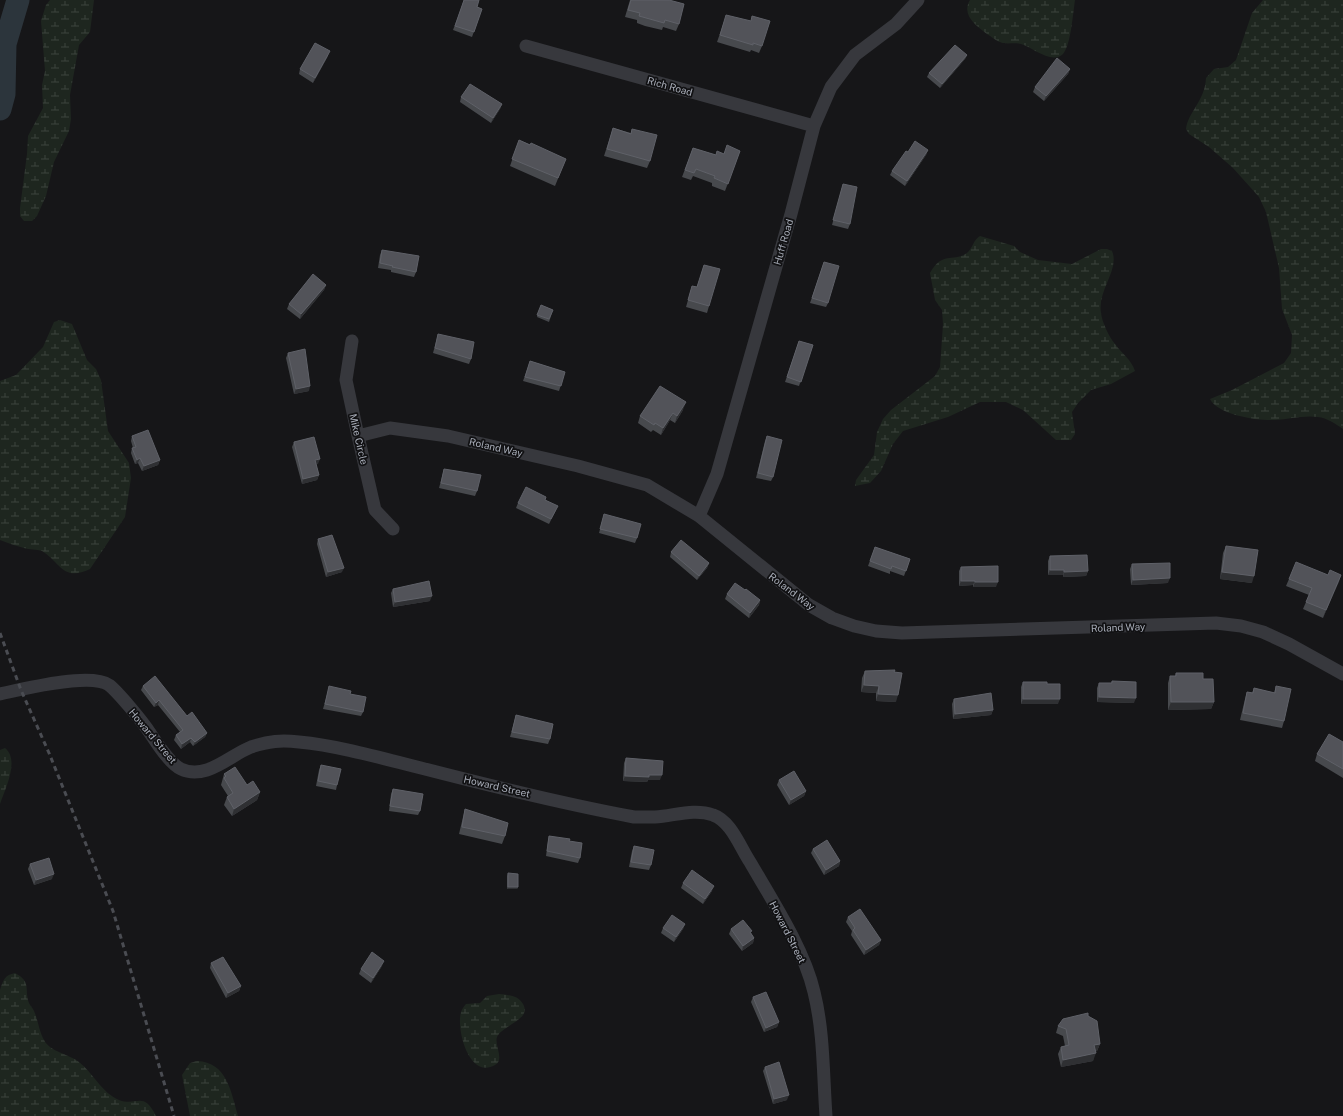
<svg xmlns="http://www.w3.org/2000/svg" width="1343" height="1116" viewBox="0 0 1343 1116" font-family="'Public Sans',sans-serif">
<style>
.wetland{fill:url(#wetland-marsh)}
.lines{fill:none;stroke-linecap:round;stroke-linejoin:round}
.river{stroke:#2c353c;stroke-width:23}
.street{stroke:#37383d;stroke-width:13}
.rail{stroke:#4a4c52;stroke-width:3;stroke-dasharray:5 4;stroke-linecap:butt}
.wall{fill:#47494d}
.shaded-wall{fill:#2f3033}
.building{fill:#525359;stroke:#5f6168}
.labels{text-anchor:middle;stroke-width:3.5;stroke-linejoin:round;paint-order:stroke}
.street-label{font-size:10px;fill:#a8adb8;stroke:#111113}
</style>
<defs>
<pattern id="wetland-marsh" width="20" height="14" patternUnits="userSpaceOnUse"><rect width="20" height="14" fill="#1e261f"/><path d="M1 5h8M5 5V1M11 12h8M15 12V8" fill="none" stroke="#3c433d"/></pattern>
</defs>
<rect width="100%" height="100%" fill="#161618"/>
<path class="wetland" d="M50 0H94L90 32 79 45 70 95 71 119 69 131 54 162 46 196 37 216 32 221H24L20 216V208L27 154 28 136 43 108 42 85 45 71 41 21 46 5Z
M970 0H1075C1073 12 1071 45 1063 54 1052 65 1032 47 1021 44 1015 42 1006 45 1000 42 996 41 991 36 987 34 976 26 961 15 970 0Z
M1263 0H1343V429C1336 424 1327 418 1318 417 1304 415 1289 419 1275 420 1258 421 1218 415 1210 399L1232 390 1284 363 1291 353 1292 335 1282 309 1279 268 1266 212 1259 197 1233 168 1209 147 1189 134 1186 129C1188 112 1205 101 1206 78L1214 69 1228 67 1236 60 1252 13Z
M980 236 1014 246 1020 252 1038 260 1072 264 1101 249H1107L1112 251C1120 270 1097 290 1101 313 1102 322 1109 337 1115 344 1122 354 1131 359 1135 371L1111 384 1091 390 1078 403 1072 412 1075 434 1071 440H1056L1023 410 1006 402H980L948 417 903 431 893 444 881 471 870 483 855 486 856 480 874 455 877 432 883 419 891 410 935 376 940 367 943 324 942 310 935 300 930 273C943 250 953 263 967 253 973 248 973 240 980 236Z
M60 320 72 324 87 360 96 369 101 380 108 431 129 463 131 478 125 517 90 569C63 582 61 563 42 551 37 549 29 550 24 548 16 546 8 543 0 540V381L16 375 43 347 54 322Z
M5 748C20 760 5 789 0 804V750Z
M15 973C32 982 24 989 29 1003 30 1006 33 1008 34 1011 38 1020 39 1031 44 1040 50 1052 69 1054 79 1062 93 1073 102 1093 119 1100 137 1107 143 1090 156 1116H0V990C3 980 5 975 15 973Z
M499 994C508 995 518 995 523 1004 532 1020 502 1025 497 1037 494 1045 505 1060 495 1065 469 1080 456 1029 461 1012 462 1009 464 1006 466 1004L480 1003 487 996Z
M197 1061C227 1062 231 1092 238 1116H190L182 1075 190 1063Z"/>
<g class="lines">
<path class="river" d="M0 109 4 94 5 44 18 0"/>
<path class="street" d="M526 46 814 126
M352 341 346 380 358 436 375 510 393 529
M358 436 390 428 448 436 578 466 647 485 699 516 809 605 832 618 854 626 876 631 902 633 1216 623 1241 626 1263 632 1289 644 1343 674
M699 516 717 474 791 214 814 126 831 87 855 55 896 24 918 0
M0 694C23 689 90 672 109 685 118 692 143 722 150 733 157 743 169 763 181 769 206 781 230 755 251 747 269 741 281 740 299 742 340 746 381 758 421 768 491 786 563 804 634 817 641 817 648 817 655 817 674 816 694 808 713 815 731 821 740 847 750 862 772 900 804 949 814 992 824 1032 823 1075 826 1116"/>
<path class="rail" d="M0 633 21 690 49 753 113 911 174 1116"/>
</g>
<path class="wall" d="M464 0 477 7 482 9 472 37 453 30Z
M630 0H669L679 24 676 31 663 27 662 30 645 26 637 23V20L625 17Z
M724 22 762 46 759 53 751 50 750 52 717 42Z
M967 55 965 59 940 88 927 77 929 73Z
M328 56 313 83 299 74 300 69Z
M1070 69 1068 74 1044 101 1033 92 1035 87Z
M461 97 502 104 500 109 491 123 460 102Z
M613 128 631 133 632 129 650 161 647 168 604 156Z
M519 140 566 159 555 186 510 166Z
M693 148 716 155 740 151 725 191 712 186V183L693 176 691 180 682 177Z
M928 150 926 155 905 186 890 175 892 171 908 152Z
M843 184 850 224 848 229 832 225Z
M382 250 416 272 414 277 391 272V270L378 268 380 255Z
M824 262 828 303 826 307 810 303Z
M704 265 709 306 707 313 686 307 692 286 697 287Z
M326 285 324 290 300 319 287 309 289 304Z
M541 305 553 310 549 322 537 317Z
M438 334 471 359 469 364 433 353Z
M799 341 813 345 799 386 785 382Z
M288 353 309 391 294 394 286 358Z
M530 361 565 372 559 391 523 381Z
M683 410 675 423 670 420 661 435 653 430 651 432 638 423 640 416Z
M132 436 160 460 158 465 142 471 138 463 135 464 131 453 132 448H133L131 441Z
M767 436 773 477 771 481 756 478 765 441Z
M294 442 318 464H316L319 475 317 480 302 484 292 447Z
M444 469 477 491 475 496 439 488Z
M546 500 556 510 549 524 516 508 518 503Z
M604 514 637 538 635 543 599 533Z
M318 539 342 572 326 577 317 544Z
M1226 546 1252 583 1220 579 1223 553Z
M875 547 910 559 904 576 890 571V574L868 566Z
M671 552 709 563 707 568 697 580 670 557Z
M1050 556 1088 571 1086 576 1063 577V575H1048V561Z
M1132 564 1168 583 1131 585 1130 569Z
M961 567 996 587H973V585L959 586V571Z
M1328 575H1341L1323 618 1303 609 1309 595 1286 586 1289 579Z
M393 589 430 601 393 607 391 593Z
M745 590 760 600 759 605 749 618 725 599 727 594Z
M865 671 894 672 896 702 876 701V693L861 692 862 678Z
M1176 673 1203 679 1214 702 1211 709 1168 710V683L1170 676H1175Z
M1112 681 1134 703 1097 702V688L1099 683H1111Z
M1023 682 1047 684 1058 704H1021V687Z
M143 686 187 716 207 733 205 737 193 746 190 742 181 749 174 740 176 735 180 732 158 705 154 707 141 690Z
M329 686 350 694 363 712 361 716 323 709 328 691Z
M1276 686 1284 721 1282 728 1240 720 1245 699 1247 692 1252 693 1254 688 1274 693Z
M954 699 993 710 991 715 953 719 952 704Z
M516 715 550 739 548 744 510 737Z
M1343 742V778L1315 761 1317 754Z
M626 758 660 780H648L647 782 623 781 624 763Z
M321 765 337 785 336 790 316 786 319 770Z
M224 774 247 785 260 792 257 800 232 816 224 805 227 797 228 796 221 785Z
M779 780 806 791 804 796 789 805 777 785Z
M393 789 420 811 418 815 389 811 391 794Z
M465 809 505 836 502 844 459 834 463 817Z
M549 836 569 841 580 858 578 863 546 856 548 841Z
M634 846 651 865 649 870 629 867 632 851Z
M813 849 840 861 839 866 824 875 811 853Z
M30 864 52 879 34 885 28 869Z
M508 873 518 887 517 889H507V876Z
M683 883 712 891 703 904 681 888Z
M848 917 881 940 879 945 864 955 851 935 852 931 846 922Z
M685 924 683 929 674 942 661 933 663 928Z
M731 929 751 933 754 938 753 943 742 951 729 934Z
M211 963 241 986 239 991 226 998 210 968Z
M382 966 371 983 359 974 361 969Z
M753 997 779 1022 777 1027 764 1032 751 1002Z
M1088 1016 1100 1044 1097 1051H1095L1093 1061 1061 1067 1058 1054 1061 1047 1065 1046 1063 1036 1056 1033 1058 1026Z
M765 1067 787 1100 773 1104 763 1071Z"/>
<path class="shaded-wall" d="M330 51 328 56 313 83 315 78Z
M967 55 965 59 940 88 942 84Z
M1070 69 1068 74 1044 101 1046 96Z
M502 104 500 109 491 123 493 118Z
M928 150 926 155 905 186 907 181Z
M326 285 324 290 300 319 301 314Z
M310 386 309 391 294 394 296 389Z
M686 402 683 410 675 423 677 416Z
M673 413 670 420 661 435 663 428Z
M140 458 138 463 135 464 137 460Z
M320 459 318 464 313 465 315 460Z
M160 460 158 465 142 471 144 466Z
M319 475 317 480 302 484 303 479Z
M709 563 707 568 697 580 699 576Z
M344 568 342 572 326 577 328 572Z
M1050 570H1064L1063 575H1048Z
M1088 571 1086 576 1063 577 1064 572Z
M1222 572 1254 576 1252 583 1220 579Z
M1341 575 1339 582 1323 618 1326 610Z
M1170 578 1168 583 1131 585 1133 580Z
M961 581H975L973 585 959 586Z
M975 582H998L996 587H973Z
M432 596 430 601 393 607 395 602Z
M760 600 759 605 749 618 750 613Z
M864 685 879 686 876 693 861 692Z
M878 694 898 695 896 702 876 701Z
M1099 697 1136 698 1134 703 1097 702Z
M1023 699H1060L1058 704H1021Z
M159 700 158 705 154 707 156 703Z
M1171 702H1214L1211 709 1168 710Z
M993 710 991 715 953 719 955 714Z
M207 733 205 737 193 746 195 742Z
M191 738 190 742 181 749 182 744Z
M649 775H662L660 780H648L647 782 623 781 625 776Z
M806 791 804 796 789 805 791 800Z
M260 792 257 800 232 816 234 809Z
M840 861 839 866 824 875 826 870Z
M54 874 52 879 34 885 36 880Z
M714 886 712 891 703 904 705 899Z
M508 887H518L517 889H507Z
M685 924 683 929 674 942 676 937Z
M754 938 753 943 742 951 743 946Z
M881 940 879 945 864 955 866 950Z
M384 961 382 966 371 983 373 978Z
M241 986 239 991 226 998 228 993Z
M779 1022 777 1027 764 1032 766 1028Z
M1100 1044 1097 1051 1091 1052 1094 1045Z
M1096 1053 1093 1061 1061 1067 1063 1060Z
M789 1095 787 1100 773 1104 774 1099Z"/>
<path class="building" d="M464 0H479L477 7 482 9 474 32 455 26Z
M631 0H669L684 4 679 24 665 20 664 23 639 16 640 13 628 10Z
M726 15 751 21 752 16 770 21 762 46 753 43V45L720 35Z
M315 43 330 51 315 78 300 69Z
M955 45 967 55 942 84 929 73Z
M1057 58 1070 69 1046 96 1035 87Z
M470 84 502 104 493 118 461 97Z
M613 128 631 134 632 129 657 135 650 161 607 149Z
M519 140 530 145 531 143 566 159 558 178 512 159Z
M915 141 928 150 907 181 892 171 906 151 908 152Z
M727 145 740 151 728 184 714 178 715 176 696 169 694 173 685 170 693 148 716 155 717 151 724 154Z
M843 184 857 187 850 224 833 220Z
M382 250 419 256 416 272 392 267 393 266 380 263Z
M824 262 839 266 828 303 812 298Z
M704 265 720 269 709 306 688 300 692 286 697 287Z
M313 274 326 285 301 314 289 304Z
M541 305 553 310 549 319 537 315Z
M438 334 474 342 471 359 435 348Z
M799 341 813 345 801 382 787 377Z
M305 349 310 386 296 389 288 353Z
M530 361 565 372 561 386 525 377Z
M660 386 686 402 677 416 673 413 663 428 655 423 654 425 640 416Z
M148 430 160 460 144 466 140 458 137 460 132 448 136 447 132 436Z
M767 436 782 440 773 477 758 473Z
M314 437 320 459 315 460 319 475 303 479 294 442Z
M444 469 481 475 477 491 441 483Z
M526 487 546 497 545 500 558 506 551 519 518 503Z
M604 514 641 524 637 538 600 529Z
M332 535 344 568 328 572 318 539Z
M681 540 709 563 699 576 671 552Z
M1226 546 1258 550 1254 576 1222 572Z
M875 547 910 559 906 571 892 566 891 569 870 561Z
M1087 555 1088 571 1064 572V570H1050V556Z
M1296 562 1328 575 1330 570 1341 575 1326 610 1306 602 1312 588 1289 579Z
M1170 563V578L1133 580 1132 564Z
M998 566V582H975V581H961V567Z
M429 581 432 596 395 602 393 589Z
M735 583 745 590 746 589 760 600 750 613 727 594Z
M895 670 894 672 902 673 898 695 878 694 879 686 864 685 865 671Z
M1176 673H1203V679H1213L1214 702H1171L1170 676H1176Z
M155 676 187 716 192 712 207 733 195 742 191 738 182 744 176 735 183 730 159 700 156 703 143 686Z
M1112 681 1136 682V698L1099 697V683H1112Z
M1023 682H1047V684H1060V699H1023Z
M329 686 351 691 350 694 366 697 363 712 325 704Z
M1276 686 1291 689 1284 721 1243 713 1247 692 1253 693 1254 688 1275 693Z
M991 693 993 710 955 714 954 699Z
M516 715 553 724 550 739 512 732Z
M1329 734 1343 742V769L1317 754Z
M626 758 663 761 662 775H649V777L625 776Z
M321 765 341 769 337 785 318 781Z
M235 767 247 785 253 781 260 792 234 809 227 797 233 793 224 778 226 776 224 774Z
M794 771 806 791 791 800 779 780Z
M393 789 423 794 420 811 390 806Z
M465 809 508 823 505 836 462 827Z
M549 836 570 839 569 841 582 843 580 858 547 851Z
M827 840 840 861 826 870 813 849Z
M634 846 654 850 651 865 631 862Z
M49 858 54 874 36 880 30 864Z
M692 870 714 886 705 899 683 883Z
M508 873 518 874V887H508Z
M860 909 881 940 866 950 853 930 855 928 848 917Z
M672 915 685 924 676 937 663 928Z
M743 920 752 931 750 932 754 938 743 946 731 929Z
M372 952 384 961 373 978 361 969Z
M223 957 241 986 228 993 211 963Z
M766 992 779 1022 766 1028 753 997Z
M1088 1013V1016L1097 1021 1100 1044 1094 1045 1096 1053 1063 1060 1061 1047 1069 1045 1066 1029 1058 1026 1063 1019Z
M779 1062 789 1095 774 1099 765 1067Z"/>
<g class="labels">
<g class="street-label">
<text transform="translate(670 86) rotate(16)" y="4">Rich Road</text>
<text transform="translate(783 242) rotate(-74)" y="4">Huff Road</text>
<text transform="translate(359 439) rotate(77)" y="4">Mike Circle</text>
<text transform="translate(496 447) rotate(13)" y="4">Roland Way</text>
<text transform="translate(792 591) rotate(37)" y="4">Roland Way</text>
<text transform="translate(1118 627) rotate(-2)" y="4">Roland Way</text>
<text transform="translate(153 736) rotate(50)" y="4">Howard Street</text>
<text transform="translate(497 786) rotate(13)" y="4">Howard Street</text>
<text transform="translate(788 932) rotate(63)" y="4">Howard Street</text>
</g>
</g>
</svg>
